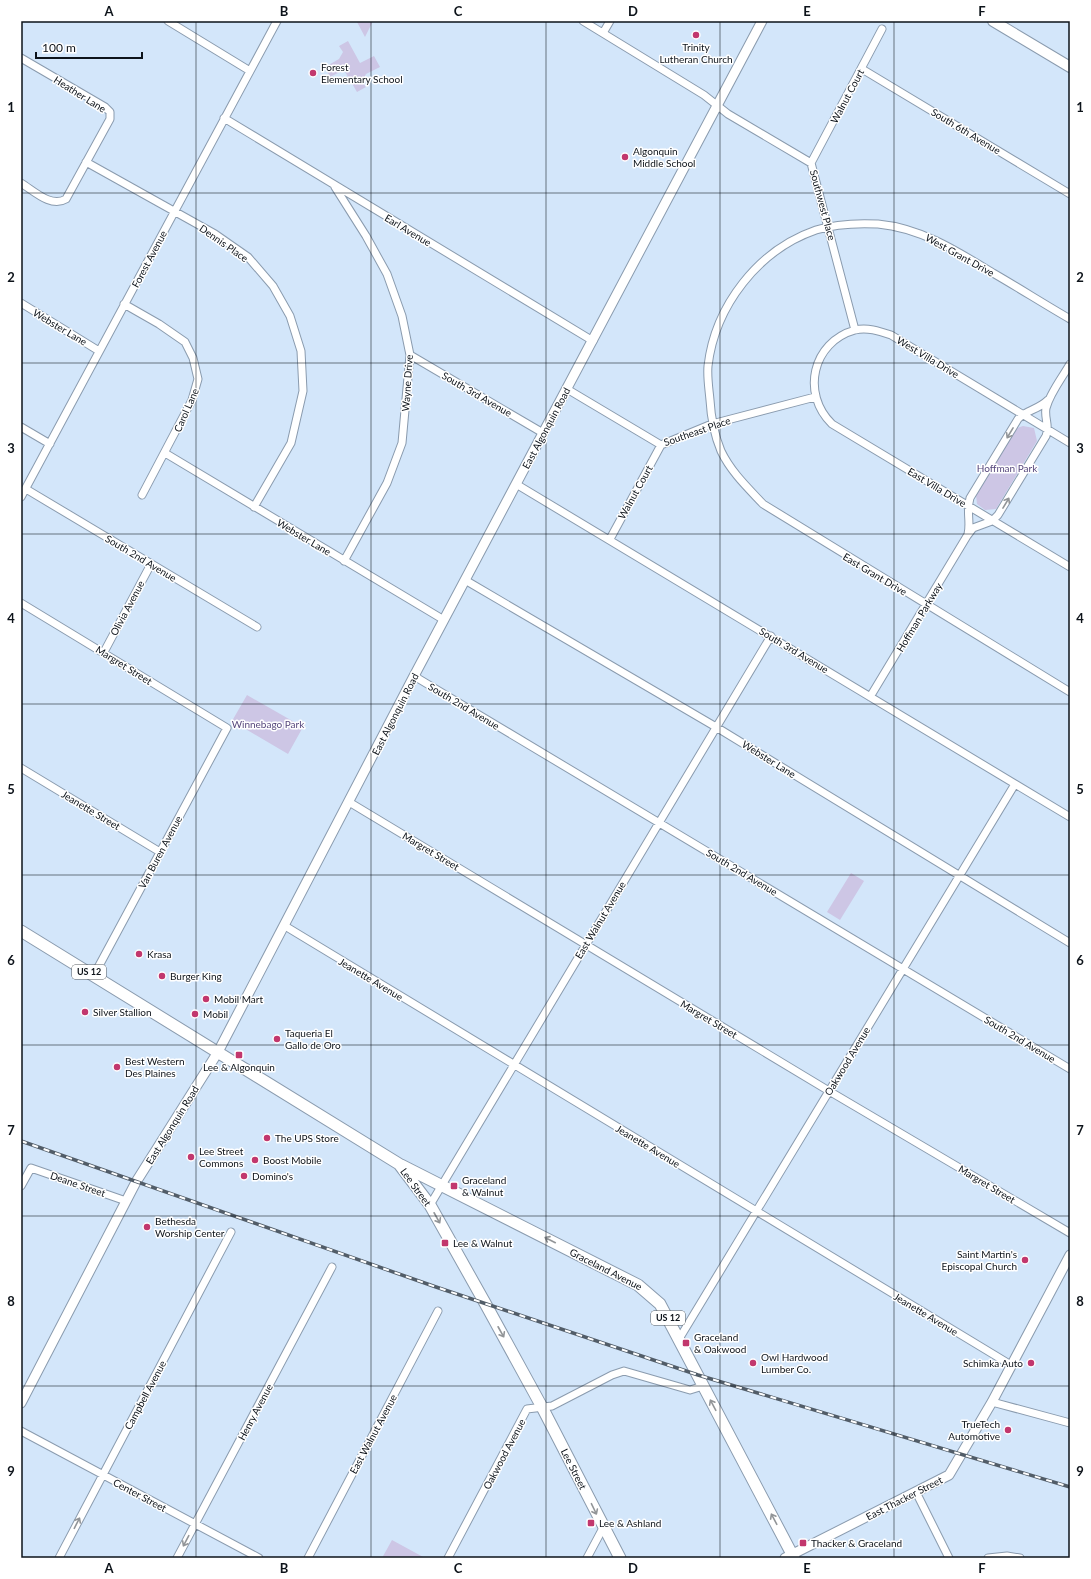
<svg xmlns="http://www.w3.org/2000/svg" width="1091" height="1579" viewBox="0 0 1091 1579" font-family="Lato,sans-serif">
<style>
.green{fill:#cdc6e5}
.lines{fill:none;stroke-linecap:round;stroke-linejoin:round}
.minor-casing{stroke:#8a9bae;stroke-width:9}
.tertiary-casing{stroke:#8a9bae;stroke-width:11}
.secondary-casing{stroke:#8a9bae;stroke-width:12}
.primary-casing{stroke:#8a9bae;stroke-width:13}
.minor{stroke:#fff;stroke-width:7}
.tertiary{stroke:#fff;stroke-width:9}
.secondary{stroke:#fff;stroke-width:10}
.primary{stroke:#fff;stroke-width:11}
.rail-casing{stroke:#525d68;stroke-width:3.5}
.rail{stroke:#fff;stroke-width:2;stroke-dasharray:6;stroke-linecap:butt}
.oneway{stroke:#929598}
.grid{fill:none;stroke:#0d131a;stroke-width:1;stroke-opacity:0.55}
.poi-dot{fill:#c2376d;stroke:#fff;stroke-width:1.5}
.labels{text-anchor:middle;stroke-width:3;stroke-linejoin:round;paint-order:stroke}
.shield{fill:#fff;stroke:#565a5f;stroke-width:1}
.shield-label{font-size:9px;font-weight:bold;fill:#0d131a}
.poi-label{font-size:10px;fill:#0d131a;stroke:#fff;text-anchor:start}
.street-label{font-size:10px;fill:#0d131a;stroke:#fff}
.park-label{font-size:10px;fill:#57487d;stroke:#fff}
.neatline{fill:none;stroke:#0d131a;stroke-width:1.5}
.grid-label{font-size:13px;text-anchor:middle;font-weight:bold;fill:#0d131a}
</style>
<rect width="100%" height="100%" fill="#d3e6fa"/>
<path class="green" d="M355 21H373L365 37 357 22Z
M348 41 360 63 374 56 380 67 366 74 362 82 366 87 357 92 344 70 330 77 325 67 339 59 343 52 339 46Z
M1023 426 1034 428 1037 441 996 509 985 510 977 504 976 495 1017 428Z
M247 695 303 727 288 754 232 721Z
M851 873 864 881 840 920 827 912Z
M392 1540 425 1558H382Z"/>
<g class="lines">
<defs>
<path id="minor" d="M168 21 250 71
M583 21 704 95 728 114 811 163 855 330
M603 33 610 21
M21 58 105 107 110 112V119L66 199C51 208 34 191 21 183
M862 69 1070 194
M224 118 593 341
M86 162 215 234 248 257 273 286 290 316 301 351 303 391 291 443 254 507
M811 163 882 29
M335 187 366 236 387 274 402 316 410 355 402 443 387 483 344 561
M21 303 99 351
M124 304 159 324 185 342 193 358 198 379 192 400 142 495
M1070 319C1044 304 1019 288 993 273 957 251 921 228 878 224 858 223 835 224 816 230 758 250 715 306 708 366 707 377 709 389 710 400 711 418 714 434 721 451 731 472 748 488 763 504L1070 692
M410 355 543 433
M567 389 661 445
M21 427 50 444
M1070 443 891 335C879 331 867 327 855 330 812 342 801 394 832 424L1070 567
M661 445 712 424 815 397
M165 453 444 620
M516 484 1070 817
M26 489 257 627
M21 497 277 21
M968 534C971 522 966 511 970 498L1018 419C1026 410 1038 410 1048 400
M610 539 661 445
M465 580 716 727 1070 943
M21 603 227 728 94 975
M104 652 151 564
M414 676 1070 1069
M870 697 967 536 973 528 992 521 998 515 1046 436C1050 426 1044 418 1046 408 1050 393 1062 378 1070 364
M21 768 160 852
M349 802 829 1091 1070 1233
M285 926 1011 1365
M21 1186 31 1168 126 1201
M430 1205 771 636
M679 1339 1015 784
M992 1402 1070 1423
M21 1431 259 1558
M916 1492 949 1558
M59 1558 231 1232
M177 1558 332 1267
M308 1558 438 1311
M448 1558 527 1409 552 1406 612 1375 624 1371 690 1390 703 1386
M587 1558 603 1528
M988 1558 1007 1556 1020 1558"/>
<path id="tertiary" d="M21 1403 136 1182 218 1052 414 676 762 21
M785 1558 949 1475 992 1402 1070 1255"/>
<path id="secondary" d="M993 21 1070 67"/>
<path id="primary" d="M21 931 399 1164 430 1205 485 1303 542 1407 620 1558
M401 1165 638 1285 660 1304 794 1558"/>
</defs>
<use href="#minor" class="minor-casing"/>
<use href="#tertiary" class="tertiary-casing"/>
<use href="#secondary" class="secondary-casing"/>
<use href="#primary" class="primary-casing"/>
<use href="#minor" class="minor"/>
<use href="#tertiary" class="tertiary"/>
<use href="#secondary" class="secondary"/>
<use href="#primary" class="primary"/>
<defs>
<path id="rail" d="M21 1141 436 1287 698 1375 1070 1487"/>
</defs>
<use href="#rail" class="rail-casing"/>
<use href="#rail" class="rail"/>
</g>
<defs><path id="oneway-shaft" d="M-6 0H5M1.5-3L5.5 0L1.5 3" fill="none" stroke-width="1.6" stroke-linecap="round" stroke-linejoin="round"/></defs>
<g class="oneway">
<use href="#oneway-shaft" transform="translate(1010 433) rotate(121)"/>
<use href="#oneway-shaft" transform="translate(1006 503) rotate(-59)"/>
<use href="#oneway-shaft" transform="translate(437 1218) rotate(61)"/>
<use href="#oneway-shaft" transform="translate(550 1240) rotate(-153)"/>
<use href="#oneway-shaft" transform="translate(501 1332) rotate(61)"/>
<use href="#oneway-shaft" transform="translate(713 1405) rotate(-118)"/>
<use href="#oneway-shaft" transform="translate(594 1509) rotate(64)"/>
<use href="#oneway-shaft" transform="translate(774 1519) rotate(-118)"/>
<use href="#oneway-shaft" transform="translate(77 1523) rotate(-63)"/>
<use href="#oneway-shaft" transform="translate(186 1541) rotate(118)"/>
</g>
<path class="grid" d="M196 21V1558M371 21V1558M546 21V1558M720 21V1558M894 21V1558M21 193H1070M21 363H1070M21 534H1070M21 704H1070M21 875H1070M21 1045H1070M21 1216H1070M21 1386H1070"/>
<g class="poi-dot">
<circle cx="696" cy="35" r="4"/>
<circle cx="313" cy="73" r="4"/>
<circle cx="625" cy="157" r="4"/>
<circle cx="139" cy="954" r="4"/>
<circle cx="162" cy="976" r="4"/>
<circle cx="206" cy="999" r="4"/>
<circle cx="85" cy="1012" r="4"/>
<circle cx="195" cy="1014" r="4"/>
<circle cx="277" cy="1039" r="4"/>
<rect x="235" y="1051" width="8" height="8" rx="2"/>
<circle cx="117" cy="1067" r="4"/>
<circle cx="267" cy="1138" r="4"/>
<circle cx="191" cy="1157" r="4"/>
<circle cx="255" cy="1160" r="4"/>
<circle cx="244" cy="1176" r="4"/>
<rect x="450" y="1182" width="8" height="8" rx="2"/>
<circle cx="147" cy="1227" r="4"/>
<rect x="441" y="1239" width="8" height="8" rx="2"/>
<circle cx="1025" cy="1260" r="4"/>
<rect x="682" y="1339" width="8" height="8" rx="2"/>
<circle cx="753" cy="1363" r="4"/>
<circle cx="1031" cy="1363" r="4"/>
<circle cx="1008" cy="1430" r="4"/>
<rect x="587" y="1519" width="8" height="8" rx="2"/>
<rect x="799" y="1539" width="8" height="8" rx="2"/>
</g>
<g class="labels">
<g class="shield">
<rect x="72" y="965" width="34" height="14" rx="3"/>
<rect x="651" y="1311" width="34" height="14" rx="3"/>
</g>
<g class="shield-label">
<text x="89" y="975">US 12</text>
<text x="668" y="1321">US 12</text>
</g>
<g class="poi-label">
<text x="696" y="51" text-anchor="middle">Trinity<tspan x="696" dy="12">Lutheran Church</tspan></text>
<text x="321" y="71">Forest<tspan x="321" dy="12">Elementary School</tspan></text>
<text x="633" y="155">Algonquin<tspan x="633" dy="12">Middle School</tspan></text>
<text x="147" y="958">Krasa</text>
<text x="170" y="980">Burger King</text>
<text x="214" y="1003">Mobil Mart</text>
<text x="93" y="1016">Silver Stallion</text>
<text x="203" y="1018">Mobil</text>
<text x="285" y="1037">Taqueria El<tspan x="285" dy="12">Gallo de Oro</tspan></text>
<text x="125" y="1065">Best Western<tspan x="125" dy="12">Des Plaines</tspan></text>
<text x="239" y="1071" text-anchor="middle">Lee &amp; Algonquin</text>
<text x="275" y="1142">The UPS Store</text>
<text x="199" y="1155">Lee Street<tspan x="199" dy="12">Commons</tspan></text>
<text x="263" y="1164">Boost Mobile</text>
<text x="252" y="1180">Domino's</text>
<text x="462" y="1184">Graceland<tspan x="462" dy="12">&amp; Walnut</tspan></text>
<text x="155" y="1225">Bethesda<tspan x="155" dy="12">Worship Center</tspan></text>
<text x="453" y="1247">Lee &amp; Walnut</text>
<text x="1017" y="1258" text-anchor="end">Saint Martin's<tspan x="1017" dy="12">Episcopal Church</tspan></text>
<text x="694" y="1341">Graceland<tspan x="694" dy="12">&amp; Oakwood</tspan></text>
<text x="761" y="1361">Owl Hardwood<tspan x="761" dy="12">Lumber Co.</tspan></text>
<text x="1023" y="1367" text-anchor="end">Schimka Auto</text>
<text x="1000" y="1428" text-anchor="end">TrueTech<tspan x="1000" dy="12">Automotive</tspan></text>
<text x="599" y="1527">Lee &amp; Ashland</text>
<text x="811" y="1547">Thacker &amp; Graceland</text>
</g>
<g class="street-label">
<text transform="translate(80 94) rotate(32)" y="4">Heather Lane</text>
<text transform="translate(847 96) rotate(-62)" y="4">Walnut Court</text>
<text transform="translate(966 131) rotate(31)" y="4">South 6th Avenue</text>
<text transform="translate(823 205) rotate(75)" y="4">Southwest Place</text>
<text transform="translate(408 230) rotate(31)" y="4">Earl Avenue</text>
<text transform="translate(224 243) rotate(35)" y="4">Dennis Place</text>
<text transform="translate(960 255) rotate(29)" y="4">West Grant Drive</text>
<text transform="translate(149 259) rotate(-62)" y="4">Forest Avenue</text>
<text transform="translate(60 327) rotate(31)" y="4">Webster Lane</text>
<text transform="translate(928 357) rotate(31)" y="4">West Villa Drive</text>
<text transform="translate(407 383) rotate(-86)" y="4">Wayne Drive</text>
<text transform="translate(477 394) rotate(30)" y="4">South 3rd Avenue</text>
<text transform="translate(186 410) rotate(-66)" y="4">Carol Lane</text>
<text transform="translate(546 428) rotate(-62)" y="4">East Algonquin Road</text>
<text transform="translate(697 431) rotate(-19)" y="4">Southeast Place</text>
<text transform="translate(937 487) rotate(31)" y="4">East Villa Drive</text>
<text transform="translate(635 492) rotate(-61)" y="4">Walnut Court</text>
<text transform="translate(304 537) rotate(31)" y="4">Webster Lane</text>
<text transform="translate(141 558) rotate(31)" y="4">South 2nd Avenue</text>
<text transform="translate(875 574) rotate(31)" y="4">East Grant Drive</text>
<text transform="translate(127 608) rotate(-62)" y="4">Olivia Avenue</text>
<text transform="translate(919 617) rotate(-59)" y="4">Hoffman Parkway</text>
<text transform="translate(794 650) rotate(31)" y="4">South 3rd Avenue</text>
<text transform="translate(124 665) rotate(32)" y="4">Margret Street</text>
<text transform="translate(464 706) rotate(31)" y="4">South 2nd Avenue</text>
<text transform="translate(395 714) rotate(-63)" y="4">East Algonquin Road</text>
<text transform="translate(769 759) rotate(32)" y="4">Webster Lane</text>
<text transform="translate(91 810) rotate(31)" y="4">Jeanette Street</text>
<text transform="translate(431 851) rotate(31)" y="4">Margret Street</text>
<text transform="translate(160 852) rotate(-62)" y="4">Van Buren Avenue</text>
<text transform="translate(742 872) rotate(31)" y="4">South 2nd Avenue</text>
<text transform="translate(600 920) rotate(-59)" y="4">East Walnut Avenue</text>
<text transform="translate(371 979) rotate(31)" y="4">Jeanette Avenue</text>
<text transform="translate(709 1019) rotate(31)" y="4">Margret Street</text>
<text transform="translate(1020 1039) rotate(31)" y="4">South 2nd Avenue</text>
<text transform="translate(847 1061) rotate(-59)" y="4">Oakwood Avenue</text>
<text transform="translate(172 1125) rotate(-58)" y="4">East Algonquin Road</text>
<text transform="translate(648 1146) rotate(31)" y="4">Jeanette Avenue</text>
<text transform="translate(78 1184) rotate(19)" y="4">Deane Street</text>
<text transform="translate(987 1184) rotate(31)" y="4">Margret Street</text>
<text transform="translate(416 1187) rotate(54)" y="4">Lee Street</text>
<text transform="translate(606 1269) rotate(27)" y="4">Graceland Avenue</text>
<text transform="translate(926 1314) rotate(31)" y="4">Jeanette Avenue</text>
<text transform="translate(145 1395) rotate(-62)" y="4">Campbell Avenue</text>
<text transform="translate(255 1412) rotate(-62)" y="4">Henry Avenue</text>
<text transform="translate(373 1434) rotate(-62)" y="4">East Walnut Avenue</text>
<text transform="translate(504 1454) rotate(-62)" y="4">Oakwood Avenue</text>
<text transform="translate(574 1469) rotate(63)" y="4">Lee Street</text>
<text transform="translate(140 1495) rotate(28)" y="4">Center Street</text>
<text transform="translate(904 1498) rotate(-27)" y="4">East Thacker Street</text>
</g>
<g class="park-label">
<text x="1007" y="472">Hoffman Park</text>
<text x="268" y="728">Winnebago Park</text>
</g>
</g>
<rect width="1091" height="1579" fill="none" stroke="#ffffff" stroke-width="44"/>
<path d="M36 52v6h106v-6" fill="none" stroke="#0d131a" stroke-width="2"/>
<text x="42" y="52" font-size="12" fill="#0d131a" stroke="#ffffff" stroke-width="3" paint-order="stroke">100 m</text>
<rect x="22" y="22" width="1047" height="1535" class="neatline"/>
<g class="grid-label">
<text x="109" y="16">A</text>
<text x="284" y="16">B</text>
<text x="458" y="16">C</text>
<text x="633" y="16">D</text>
<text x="807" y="16">E</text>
<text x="982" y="16">F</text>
<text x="11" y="112">1</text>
<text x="1080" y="112">1</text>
<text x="11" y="282">2</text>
<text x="1080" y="282">2</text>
<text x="11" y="453">3</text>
<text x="1080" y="453">3</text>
<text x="11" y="623">4</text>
<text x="1080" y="623">4</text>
<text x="11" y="794">5</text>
<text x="1080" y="794">5</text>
<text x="11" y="965">6</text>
<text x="1080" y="965">6</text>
<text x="11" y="1135">7</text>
<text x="1080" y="1135">7</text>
<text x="11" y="1306">8</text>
<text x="1080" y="1306">8</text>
<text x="11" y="1476">9</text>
<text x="1080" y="1476">9</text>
<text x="109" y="1573">A</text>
<text x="284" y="1573">B</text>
<text x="458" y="1573">C</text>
<text x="633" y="1573">D</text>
<text x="807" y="1573">E</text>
<text x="982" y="1573">F</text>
</g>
</svg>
